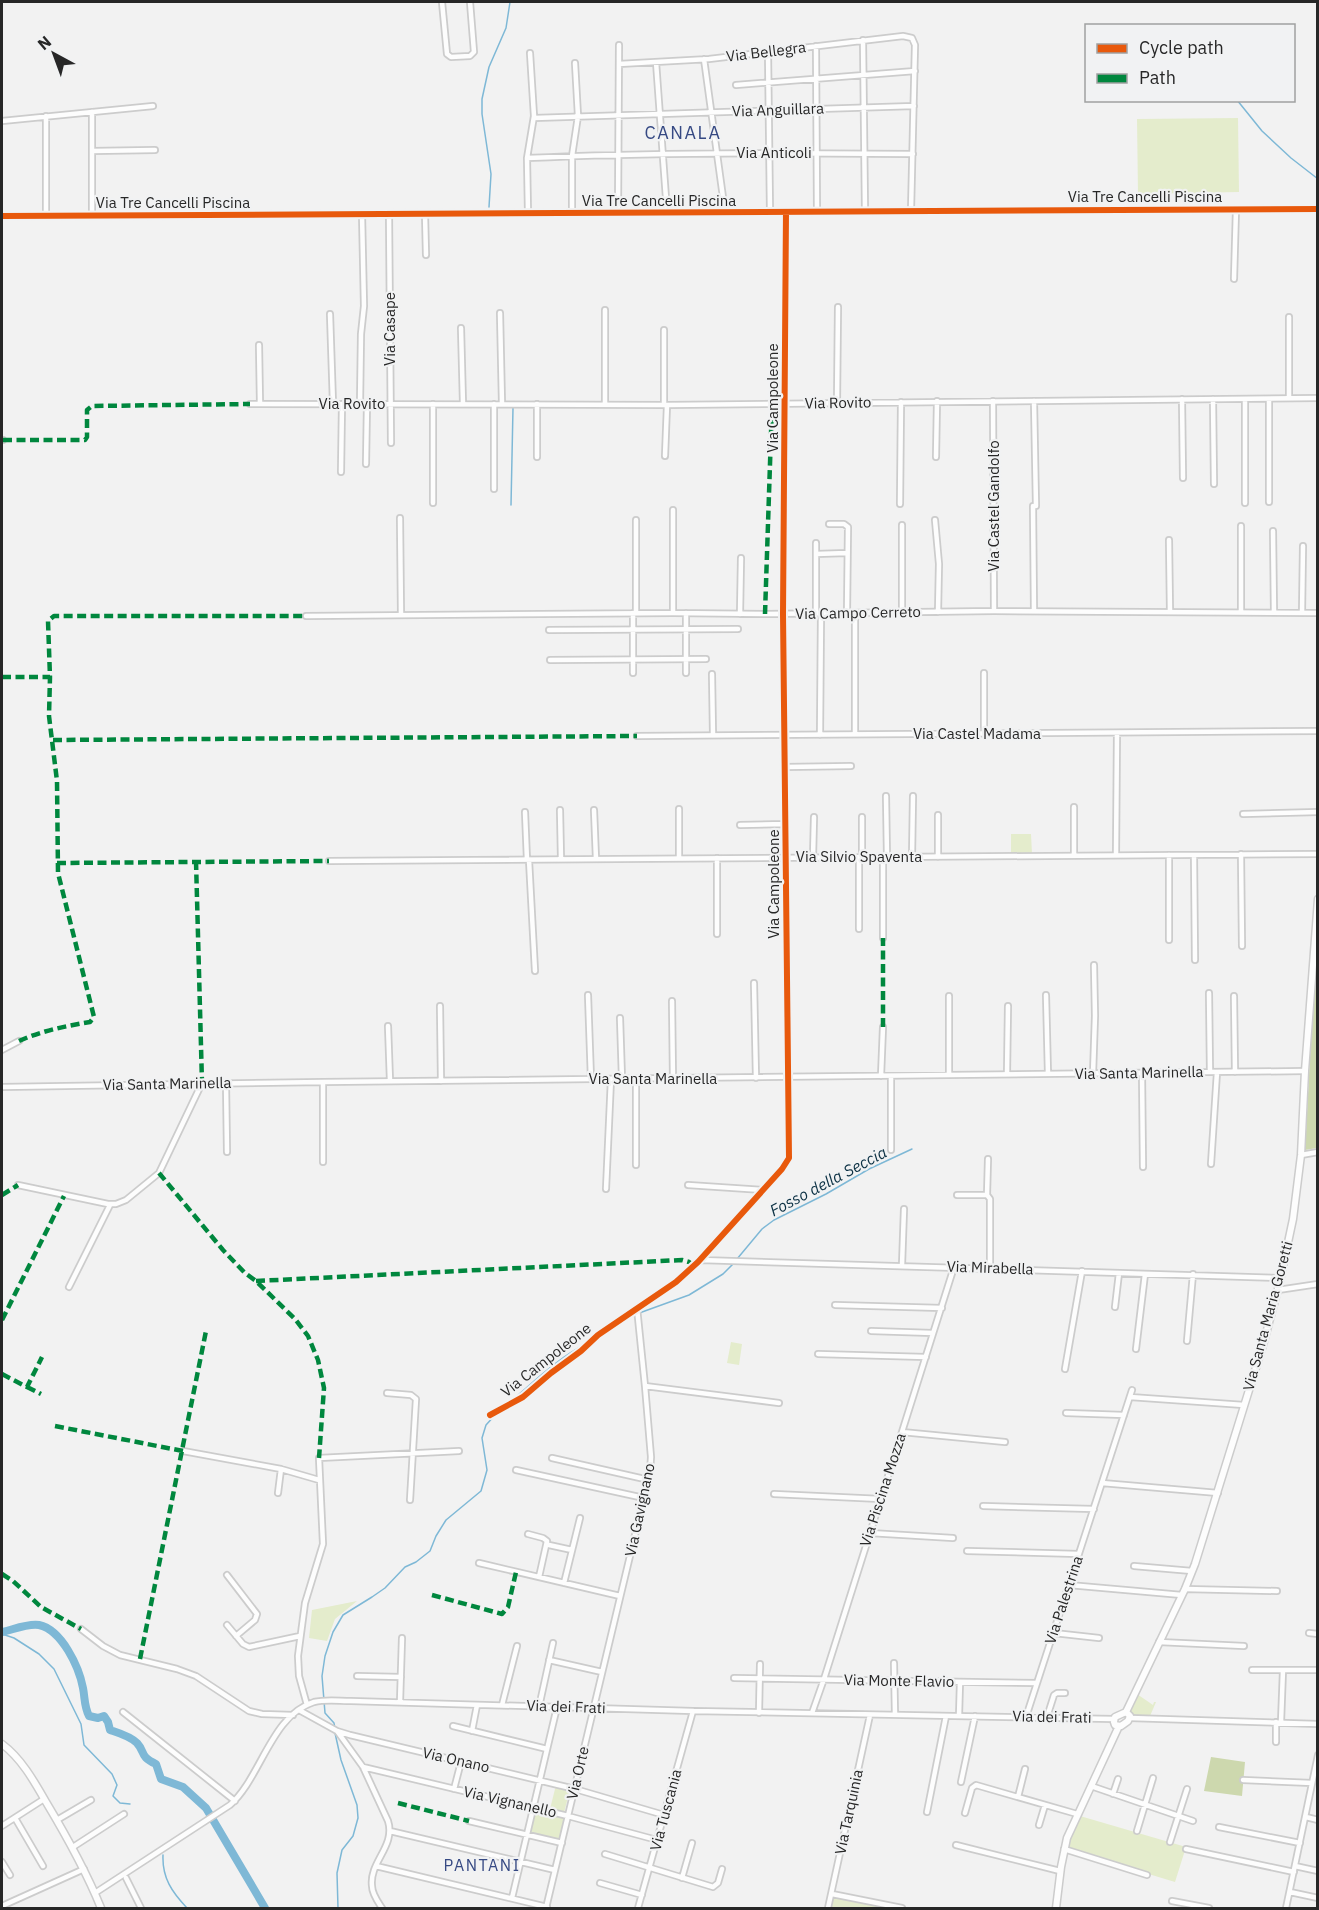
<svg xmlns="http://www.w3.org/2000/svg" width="1319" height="1910" viewBox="0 0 1319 1910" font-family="'IBM Plex Sans',sans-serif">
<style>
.green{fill:#e4eccc}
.forest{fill:#cdd8ae}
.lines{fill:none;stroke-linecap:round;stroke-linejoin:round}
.stream{stroke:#7eb8d6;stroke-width:1.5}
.river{stroke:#7eb8d6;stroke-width:8}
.minor-casing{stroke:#ccc;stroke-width:8}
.major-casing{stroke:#ccc;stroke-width:9}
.minor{stroke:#fdfdfd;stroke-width:4.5}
.major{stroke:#fdfdfd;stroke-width:6}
.quiet{stroke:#00873e;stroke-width:4.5;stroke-dasharray:9 4.5;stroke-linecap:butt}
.cycleway-casing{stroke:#f1f2f3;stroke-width:10}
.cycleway{stroke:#e8590c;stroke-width:6}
.labels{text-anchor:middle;stroke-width:4.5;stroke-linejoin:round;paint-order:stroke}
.street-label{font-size:15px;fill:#272727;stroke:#f1f2f3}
.water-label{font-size:16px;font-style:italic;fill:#0b3043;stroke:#f1f2f3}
.neighbourhood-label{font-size:16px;letter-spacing:1.5px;fill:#364983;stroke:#f1f2f3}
.quarter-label{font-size:18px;letter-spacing:1.5px;fill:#364983;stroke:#f1f2f3}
</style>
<rect width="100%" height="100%" fill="#f2f2f2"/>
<path class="green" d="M1238 118 1239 192 1138 194 1137 119Z
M1011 834H1031L1032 854H1011Z
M731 1342 742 1344 739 1365 727 1363Z
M357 1601 335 1619 327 1641 309 1638 312 1610Z
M1137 1694 1153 1705 1154 1702H1156L1150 1716H1135L1130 1711Z
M556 1785 570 1789 564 1813 550 1809Z
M535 1809 565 1817 560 1840 529 1833Z
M1080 1816 1186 1847 1175 1882 1066 1849Z
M832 1896 894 1908H829Z"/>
<path class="forest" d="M1317 926V1148L1305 1150Z
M1211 1757 1245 1762 1242 1796 1204 1791Z"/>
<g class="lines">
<path class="stream" d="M1237 100 1262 131 1291 158 1318 179
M489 207 491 174 482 114V99L489 67 506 28 510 2
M511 505 513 408
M737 1259 762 1229 774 1220 826 1194 869 1169 912 1149
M603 1334 631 1316 689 1295 723 1274 734 1263
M511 1401C535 1381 558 1358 586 1344
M2 1634 14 1638 39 1654 54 1669 81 1724 84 1745 112 1774 117 1785 113 1796 120 1803 130 1804
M335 1729 334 1723 325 1713 322 1676 325 1656 333 1632 343 1615 372 1597 385 1588 405 1567 416 1562 430 1551 436 1536 446 1520 481 1491 487 1470 482 1438 486 1425 496 1414
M335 1733 341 1760 357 1805 358 1818 353 1836 342 1850 337 1873 338 1908
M163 1855C162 1878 172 1892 187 1908"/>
<path class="river" d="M2 1632C12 1630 28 1623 39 1625 62 1630 79 1667 83 1688 85 1698 84 1706 89 1716L98 1718 104 1716 108 1722 110 1730C119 1733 130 1736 137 1743 146 1753 139 1756 156 1764L161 1779 183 1787 206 1808 265 1908"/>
<defs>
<path id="minor" d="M442 2 447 54 451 57 470 56 474 52 470 2
M863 40 865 211
M816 46 817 211
M768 52 770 212
M704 59 725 212
M656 62 667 212
M619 64 709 59 903 36 912 38 915 45 911 210
M736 85 915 71
M92 112V216
M534 118 914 106
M2 121 153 106
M92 151 155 150
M527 158C656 152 784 153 913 154
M618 212 619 45
M528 213 527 158 534 116 530 53
M572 213V156L578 116 575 63
M389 214 391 443
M425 214 426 255
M46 215V116
M2 216 1318 209
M1234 279 1236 209
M500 313 502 404
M330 314 333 404
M461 328 463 404
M664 330V405
M259 345 260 404
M1289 398V317
M1182 399 1183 478
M1213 399 1214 484
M993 401 994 611
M1034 401 1036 506
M837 403 838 307
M250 404 667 405 1318 398
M360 404 361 334 364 306 362 214
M433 404V503
M537 404V457
M605 404V310
M2 440H3
M665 456 667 405
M936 457 937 401
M366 464 367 404
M341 472 342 404
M494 489V404
M1269 502V399
M1245 503V399
M900 504 901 402
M1033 506 1034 611
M400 518 401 615
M636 520V613
M935 520 939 564 938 612
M829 524H844L848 527 847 613
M1273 531 1274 613
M1169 540 1170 612
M816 543V614
M816 554 847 553
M1241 612V526
M673 613V510
M686 613V673
M855 613V734
M902 613V525
M1302 613 1303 546
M740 614 741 558
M306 616 673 613 765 614 994 611 1318 613
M549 630 738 629
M550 660 706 659
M633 673V613
M712 674 713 735
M984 734V673
M820 735 821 614
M637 736 1318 731
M785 767 851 766
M886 796 887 857
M1074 807V856
M679 809V858
M560 810 561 859
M594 810 596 859
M525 812 527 860
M1243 814 1318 812
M740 825 785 824
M1241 854 1242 946
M1116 855 1117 733
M1169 855V940
M1194 855 1195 960
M813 857 814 817
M859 857V929
M862 857V817
M912 857 913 796
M938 857V815
M717 858V934
M529 860 535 971
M329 861 1318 854
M883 938V857
M754 983 756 1078
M1209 993 1210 1072
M588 995 591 1079
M1046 995 1048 1074
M1234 996 1235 1072
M672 1001 673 1079
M440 1006 441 1081
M620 1018 622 1079
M388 1026 390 1081
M2 1050 19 1041
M1142 1073 1143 1167
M1007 1074 1008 1006
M1093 1074 1095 1016 1094 965
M949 1075V996
M881 1076 883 1027
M226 1083 227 1152
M2 1087 323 1082 1305 1071
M891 1150V1076
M1301 1155 1318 1152
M988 1159 987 1195 990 1199V1268
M323 1162V1082
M1211 1164 1217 1072
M636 1165V1079
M18 1185 108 1204H116L126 1200 159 1173 202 1083
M688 1185 763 1190
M606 1189 611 1079
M957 1195H987
M700 1260 1281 1278
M902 1265 904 1209
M69 1287 110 1205
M1278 1290 1318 1284
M835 1305 942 1308
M1115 1307 1119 1273
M871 1331 933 1333
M1187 1341 1193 1274
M1136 1349 1145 1274
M818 1354 926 1357
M1065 1369 1082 1271
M645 1386 779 1403
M387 1393 411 1395 416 1399 410 1500
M1130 1397 1244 1405
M1066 1413 1124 1415
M490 1415 523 1397 551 1373 581 1351 598 1335 676 1282 698 1262 782 1169 789 1158 783 614 786 212
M902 1432 1005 1442
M183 1451 281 1469 319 1480
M552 1458 649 1480
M516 1470 644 1498
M1102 1483 1218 1493
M278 1493 281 1469
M774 1494 881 1499
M983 1506 1094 1509
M870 1533 953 1538
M528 1534 543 1538 547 1541 539 1577
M549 1545 572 1550
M967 1551 1079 1554
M479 1563 620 1596
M1134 1566 1192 1571
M227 1575 257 1614 255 1620 236 1636
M564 1583 580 1518
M1069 1585 1182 1595
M1185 1589 1277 1591
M227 1625 243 1644 249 1647 300 1636
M81 1629 103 1646 120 1655 177 1669 196 1676 249 1711 262 1714 293 1715
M1054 1633 1099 1638
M1309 1633 1318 1634
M1159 1642 1244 1646
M549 1660 602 1672
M894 1663 895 1715
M1252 1670H1318
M357 1676 401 1677
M734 1678 1037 1683
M400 1702 402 1638
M307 1705 299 1676 298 1656 305 1603 323 1544 319 1458 459 1451
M502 1705 517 1646
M539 1707 553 1643
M299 1710 337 1731 363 1767 388 1821C396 1846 369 1862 372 1886 372 1894 378 1902 382 1908
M123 1712 235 1801
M759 1713 760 1664
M812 1713 824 1679 954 1267
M959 1716 960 1682
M1026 1717 1132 1390
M1047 1717 1054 1695 1057 1693H1065
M1130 1718 1318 1724
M1281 1722 1283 1670
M453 1726 547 1749
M337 1731 350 1735 575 1789 664 1815
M472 1731 477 1705
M1276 1742V1722
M363 1767 568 1816 657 1840
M1243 1780 1312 1783
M961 1782 975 1716
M1091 1786 1193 1821
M454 1789 461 1762
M1113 1794 1118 1779
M1018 1797 1025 1769
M927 1812 946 1716
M965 1813 972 1788 976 1785 1077 1814
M1306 1817 1318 1820
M15 1818 43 1866
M57 1820 91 1800
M469 1821 562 1843
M1039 1825 1045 1805
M2 1826 44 1799
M1219 1827 1300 1843
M390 1831 555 1870
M1137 1831 1153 1778
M1170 1842 1187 1789
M956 1845 1060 1871
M73 1847 124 1814
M1064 1849 1147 1875
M1186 1849 1294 1872
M605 1854 713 1887 718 1883 722 1869
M2 1862 10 1875
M376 1866 547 1907
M1295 1866 1318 1871
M126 1878 141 1908
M682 1878 692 1843
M600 1883 642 1895
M1290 1892 1318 1898
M95 1893 230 1805C261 1778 271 1715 314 1702 326 1699 339 1701 351 1701L693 1711 1114 1719
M832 1894 902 1908
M512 1898 557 1707
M1172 1901 1209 1908
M2 1906 84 1869
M546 1908 650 1472 651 1457 645 1386 637 1308
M638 1908 693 1711
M828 1908 870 1715
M1286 1908 1318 1755"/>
<path id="major" d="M1126 1712 1185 1589 1195 1564 1263 1345 1279 1285 1293 1219 1301 1155 1305 1071 1318 899
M1126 1712 1130 1716 1128 1721 1121 1726 1115 1725 1114 1722 1115 1717Z
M2 1744C21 1758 34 1781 46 1802 67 1837 86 1871 101 1908
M1056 1908 1061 1867 1067 1838 1119 1726"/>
</defs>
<use href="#minor" class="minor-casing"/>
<use href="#major" class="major-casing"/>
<use href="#minor" class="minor"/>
<use href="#major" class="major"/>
<path class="quiet" d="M3 440H85L87 437V410L92 406 250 404
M765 614 772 404
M2 677H50L48 621 54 616H306
M53 740 637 736
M196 861 202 1083
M57 863 329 861
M883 1027V938
M19 1041C41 1031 66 1026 90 1022L94 1017 58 873 57 781 49 716 50 677
M159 1173 223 1250 245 1273 256 1281 295 1319 308 1336 318 1360 324 1388 319 1458
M2 1195 18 1185
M256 1281 682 1260 689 1262 694 1266
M2 1320 64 1196
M2 1374 27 1387 42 1357
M27 1387 41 1394
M55 1426 183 1451
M2 1574 13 1581 41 1607 81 1629
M432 1595 502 1614 508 1607 516 1572
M140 1659 206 1331
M398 1803 469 1821"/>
<defs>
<path id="cycleway" d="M2 216 1318 209
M490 1415 523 1397 551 1373 581 1351 598 1335 676 1282 698 1262 782 1169 789 1158 783 614 786 212"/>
</defs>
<use href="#cycleway" class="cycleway-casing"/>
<use href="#cycleway" class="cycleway"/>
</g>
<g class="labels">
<g class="street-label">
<text transform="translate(766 52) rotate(-7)" y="5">Via Bellegra</text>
<text transform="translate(778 110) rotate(-2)" y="5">Via Anguillara</text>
<text x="774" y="158">Via Anticoli</text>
<text x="1145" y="202">Via Tre Cancelli Piscina</text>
<text x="659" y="206">Via Tre Cancelli Piscina</text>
<text x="173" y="208">Via Tre Cancelli Piscina</text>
<text transform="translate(390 329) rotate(-90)" y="5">Via Casape</text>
<text transform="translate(773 398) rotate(-90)" y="5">Via Campoleone</text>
<text transform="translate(838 403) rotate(-1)" y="5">Via Rovito</text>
<text x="352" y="409">Via Rovito</text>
<text transform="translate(994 506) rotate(-90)" y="5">Via Castel Gandolfo</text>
<text transform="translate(858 613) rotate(-1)" y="5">Via Campo Cerreto</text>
<text x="977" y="739">Via Castel Madama</text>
<text x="859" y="862">Via Silvio Spaventa</text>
<text transform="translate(774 884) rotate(-90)" y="5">Via Campoleone</text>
<text transform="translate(1139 1073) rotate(-1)" y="5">Via Santa Marinella</text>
<text x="653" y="1084">Via Santa Marinella</text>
<text transform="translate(167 1084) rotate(-1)" y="5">Via Santa Marinella</text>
<text transform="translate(990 1268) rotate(2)" y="5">Via Mirabella</text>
<text transform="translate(1268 1316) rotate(-75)" y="5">Via Santa Maria Goretti</text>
<text transform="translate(546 1360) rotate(-38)" y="5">Via Campoleone</text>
<text transform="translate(883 1490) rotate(-72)" y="5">Via Piscina Mozza</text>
<text transform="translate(640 1510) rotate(-78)" y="5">Via Gavignano</text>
<text transform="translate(1064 1600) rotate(-72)" y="5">Via Palestrina</text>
<text transform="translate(899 1681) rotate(1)" y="5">Via Monte Flavio</text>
<text transform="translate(566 1707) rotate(2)" y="5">Via dei Frati</text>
<text transform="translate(1052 1717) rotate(1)" y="5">Via dei Frati</text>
<text transform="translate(456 1760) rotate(13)" y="5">Via Onano</text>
<text transform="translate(578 1773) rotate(-77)" y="5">Via Orte</text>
<text transform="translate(510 1802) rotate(13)" y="5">Via Vignanello</text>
<text transform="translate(666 1810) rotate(-75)" y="5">Via Tuscania</text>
<text transform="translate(849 1812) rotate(-78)" y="5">Via Tarquinia</text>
</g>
<g class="water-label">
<text transform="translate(828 1181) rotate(-28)" y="6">Fosso della Seccia</text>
</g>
<g class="neighbourhood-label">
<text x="482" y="1871">PANTANI</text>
</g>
<g class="quarter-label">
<text x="683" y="139">CANALA</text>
</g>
</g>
<rect width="1319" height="1910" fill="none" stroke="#272727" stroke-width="6"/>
<rect x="1085" y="24" width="210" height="78" fill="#f1f2f3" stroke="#a0a1a1" stroke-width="1.5"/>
<rect x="1097" y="44" width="30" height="9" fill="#e8590c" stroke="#a0a1a1" stroke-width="1.5"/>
<text x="1139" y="54" font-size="18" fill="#272727">Cycle path</text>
<rect x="1097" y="74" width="30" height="9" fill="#00873e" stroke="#a0a1a1" stroke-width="1.5"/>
<text x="1139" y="84" font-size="18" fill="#272727">Path</text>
<g transform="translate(54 54) rotate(319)" stroke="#f1f2f3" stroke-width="4.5" paint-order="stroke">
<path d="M0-4.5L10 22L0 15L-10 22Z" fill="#272727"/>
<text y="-9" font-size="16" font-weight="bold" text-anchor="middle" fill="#272727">N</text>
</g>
</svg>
